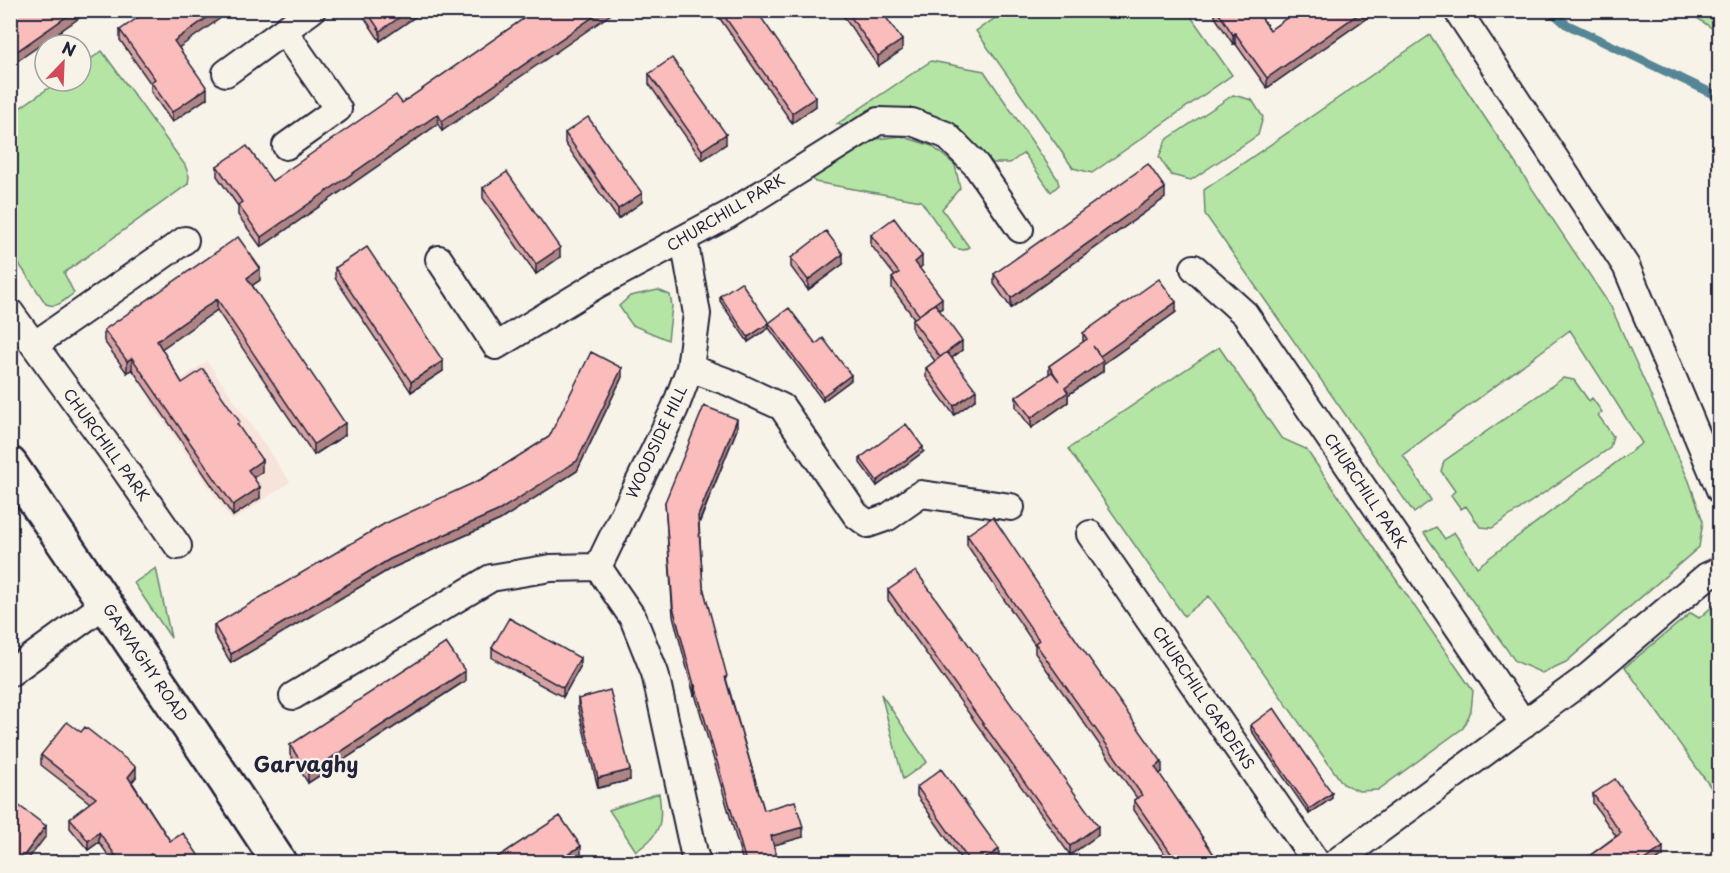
<svg xmlns="http://www.w3.org/2000/svg" width="1730" height="873" viewBox="0 0 1730 873" font-family="'Playpen Sans',sans-serif">
<style>
.built{fill:#f8e3db}
.green{fill:#b4e5a4;stroke:#6b8470;stroke-width:1.5}
.lines{fill:none;stroke-linecap:round;stroke-linejoin:round}
.stream{stroke:#568695;stroke-width:9}
.minor-casing{stroke:#22223b;stroke-width:30}
.secondary-casing{stroke:#22223b;stroke-width:38}
.minor{stroke:#f7f3e8;stroke-width:26}
.secondary{stroke:#f7f3e8;stroke-width:33}
.wall{fill:#d7a3a2;stroke:#22223b;stroke-width:1.5}
.shaded-wall{fill:#af8484;stroke:#22223b;stroke-width:1.5}
.building{fill:#fabdbc;stroke:#22223b;stroke-width:1.5}
.labels{text-anchor:middle;stroke-width:4.5;stroke-linejoin:round;paint-order:stroke}
.street-label{font-size:15px;fill:#22223b;stroke:#f7f3e8}
.district-label{font-size:21px;font-weight:bold;fill:#22223b;stroke:#f7f3e8}
</style>
<rect width="100%" height="100%" fill="#f7f3e8"/>
<filter id="ink" filterUnits="userSpaceOnUse"><feTurbulence type="fractalNoise" baseFrequency=".0167" numOctaves="2"/><feDisplacementMap in="SourceGraphic" scale="12" xChannelSelector="R" yChannelSelector="G"/><feConvolveMatrix kernelMatrix="1 2 1 2 8 2 1 2 1" color-interpolation-filters="sRGB"/></filter>
<g filter="url(#ink)">
<path class="built" d="M207 361 290 482 232 521 150 401Z"/>
<path class="green" d="M1006 11H1187L1232 75 1092 173 1073 168 976 31Z
M1687 11H1719V33Z
M1430 35 1611 307 1689 481 1703 521 1699 547 1566 662 1542 673 1515 661 1424 533 1436 527 1445 539 1454 532 1477 567 1642 443 1570 330 1403 455 1431 500 1414 513 1205 214 1204 190Z
M102 51 185 165 189 176 188 184 64 273 74 293C64 300 58 309 46 304L11 252V114L59 81H81V66Z
M931 61 984 71 1057 178 1059 185 1051 192 1024 153 1010 163H993L961 130 929 113 888 108 844 126 837 124Z
M1233 95 1252 100 1263 117 1258 135 1191 180 1171 175 1159 157 1166 140Z
M901 136 932 146 955 165 960 188 942 209 969 247 964 250 954 248 921 201 815 182 811 175 869 140Z
M658 290 670 295 672 306 668 340 632 325 619 306 630 296Z
M1219 347 1281 438 1306 449 1473 691 1471 711 1463 728 1378 790 1359 791 1343 784 1209 596 1184 616 1068 449Z
M1563 378 1574 380 1589 401 1592 398 1602 412 1598 415 1613 436 1610 448 1492 528 1480 527 1466 506 1461 509 1451 495 1455 491 1441 471 1444 461Z
M156 568 171 638 134 583Z
M1713 606H1720L1719 799 1625 667 1691 613 1699 618Z
M881 694 927 762 903 779Z
M659 793C663 820 662 835 636 851L609 810Z"/>
<g class="lines">
<path class="stream" d="M1550 10 1566 24 1720 97"/>
<defs>
<path id="minor" d="M1457 10 1626 266 1720 490
M284 31 338 109 286 146
M226 73 312 10
M439 259 496 346 598 284 728 215 878 121 912 122 946 135 976 165 1020 229
M1194 268 1245 314 1524 724
M10 312 116 457 178 546
M34 345 185 240
M690 368 728 382 782 407 856 515 868 524 888 517 921 494 1011 507
M1090 534 1316 862
M598 567 675 408 690 368 697 314 684 239
M10 673 105 604
M293 696 491 578 551 568 598 567 633 618 655 673 694 853 697 862
M1336 862 1590 675 1707 576 1720 570"/>
<path id="secondary" d="M10 464 225 780 279 862"/>
</defs>
<use href="#minor" class="minor-casing"/>
<use href="#secondary" class="secondary-casing"/>
<use href="#minor" class="minor"/>
<use href="#secondary" class="secondary"/>
</g>
<path class="wall" d="M364 10H425L380 41 364 17Z
M536 10 442 131 438 124 261 247 238 215V206L217 176V166L272 181 402 103Z
M714 10H756L816 106 792 123Z
M839 10H881L902 50 878 66Z
M1215 10H1256L1270 30 1298 10H1378L1267 88 1235 43 1233 44 1215 17Z
M120 30 179 48 207 98 172 122 151 92V84L120 40Z
M649 74 726 144 702 160 649 84Z
M565 133 642 202 618 219 565 143Z
M483 188 560 257 536 274 483 198Z
M1165 198 1011 308 994 284V274Z
M871 235 922 266 919 268 942 308 939 310 962 350 952 358 976 399 954 415 926 377V368L935 361 912 330V320L914 318 892 288V278L895 276 871 245Z
M791 258 843 264 808 290 791 267Z
M335 268 443 371 411 392 335 278Z
M260 280 252 285 345 435 314 455 217 310 161 348 182 383 240 429 262 472 253 477 260 498 233 516 132 369 127 373 104 341V330Z
M720 296 769 323 816 344 851 380 823 401 769 328 748 342 720 301Z
M1176 312 1103 364V371L1068 395V402L1031 428 1016 407V397L1049 374V366L1083 342V333Z
M622 377 577 471 500 520 390 569 231 663 214 634V625L482 479 549 437Z
M737 429 699 524 703 587 727 682 764 810 803 837 774 845 778 862H743L695 694 694 695 673 616 665 502Z
M923 452 877 486 860 463V458Z
M967 535 1162 772 1159 774 1219 862H1170L1134 810V800L1137 798 1035 653V645L967 545Z
M888 590 1098 835 1070 855 888 600Z
M492 648 580 667 563 697 492 658Z
M465 681 308 783 290 754V745Z
M578 699 630 780 598 788 578 708Z
M1251 725 1332 798 1309 814 1251 730Z
M81 732 136 777 132 782 170 841 203 862H113L99 842 88 850 70 828V818L90 803 41 765V755Z
M917 787 999 859 994 862H963L917 796Z
M1593 794 1663 856 1654 862H1581L1616 836 1593 803Z"/>
<path class="shaded-wall" d="M76 10H82V16L10 66V56Z
M218 10H232L174 51V41Z
M410 10H425L380 41V31Z
M603 10H617L442 131V121Z
M1364 10H1378L1267 88V78Z
M1235 33V43L1233 44V35Z
M902 40V50L878 66V56Z
M207 88V98L172 122V112Z
M816 97V106L792 123V113Z
M438 114V124L261 247V237Z
M726 134V144L702 160V150Z
M1165 188V198L1011 308V298Z
M642 193V202L618 219V209Z
M560 248V257L536 274V264Z
M843 254V264L808 290V280Z
M922 256V266L915 272V262Z
M260 268V280L247 289V278Z
M942 298V308L919 325V315Z
M217 299V310L157 352V341Z
M1176 302V312L1103 364V371L1068 395V402L1031 428V418L1100 356Z
M769 323V328L748 342V337Z
M962 341V350L940 367V357Z
M132 358V369L127 373V361Z
M443 361V371L411 392V382Z
M622 368V377L577 471 500 520 390 569 231 663V654L390 559 500 510Z
M851 375V380L823 401V396Z
M976 390V399L954 415V406Z
M737 419V429L698 525V516Z
M345 423V435L314 455V444Z
M923 447V452L877 486V481Z
M262 460V472L248 481V470Z
M260 487V498L233 516V505Z
M580 658V667L563 697V688Z
M465 671V681L308 783V773Z
M694 685H695V694L694 695Z
M1162 762V772L1155 777V767Z
M136 767V777L128 787V777Z
M630 770V780L598 788V778Z
M1332 793V798L1309 814V809Z
M46 826V836L26 862H19Z
M1098 826V835L1070 855V846Z
M803 827V837L771 846V836Z
M99 832V842L88 850V841Z
M581 846V856L571 862H556Z
M1663 847V856L1654 862H1641Z
M999 849V859L994 862H980Z
M151 854V862H138Z"/>
<path class="building" d="M10 10H76L10 56Z
M149 10H218L174 41 207 88 172 112 151 82 155 79 120 30Z
M366 10H410L380 31Z
M536 10H603L442 121 438 114 261 237 238 205 242 202 217 166 247 146 272 181 396 95 402 103Z
M720 10H756L816 97 792 113Z
M846 10H881L902 40 878 56Z
M1217 10H1256L1270 30 1298 10H1364L1267 78 1235 33 1233 35Z
M672 58 726 134 702 150 649 74Z
M588 117 642 193 618 209 565 133Z
M1148 164 1165 188 1011 298 994 274Z
M507 172 560 248 536 264 483 188Z
M894 218 922 256 915 262 942 298 919 315 892 278 899 273 871 235Z
M826 231 843 254 808 280 791 258Z
M238 237 260 268 247 278 345 423 314 444 217 299 157 341 182 383 203 369 240 422 237 424 262 460 248 470 260 487 233 505 132 358 127 361 104 330Z
M367 247 443 361 411 382 335 268Z
M1159 279 1176 302 1100 356 1093 346 1103 361 1065 388 1068 392 1031 418 1016 397 1052 372 1059 381 1049 366 1087 339 1083 333Z
M741 282 769 323 748 337 720 296Z
M935 304 962 341 940 357 912 320Z
M789 308 816 344 823 338 851 375 823 396 769 323Z
M591 352 622 368 577 461 500 510 390 559 231 654 214 625 384 524 482 479 549 437Z
M947 352 976 390 954 406 926 368Z
M704 406 737 419 698 516 703 587 727 676 725 677 764 810 795 801 803 827 771 836 778 862H746L695 685H694L673 607 665 502Z
M906 424 923 447 877 481 860 458Z
M993 517 1051 604 1162 762 1155 767 1219 862H1177L1134 800 1142 795 1035 643 1039 640 967 535Z
M916 571 1098 826 1070 846 888 590Z
M509 618 580 658 563 688 492 648Z
M446 643 465 671 308 773 290 745Z
M610 690 630 770 598 778 578 699Z
M1274 708 1332 793 1309 809 1251 725Z
M67 722 81 732 85 727 136 767 128 777 170 841 183 833 203 862H157L151 854 138 862H120L99 832 88 841 70 818 96 798 41 755Z
M941 769 999 849 980 862H970L917 787Z
M1615 779 1663 847 1641 862 1639 858 1633 862H1581L1621 833 1593 794Z
M10 799 46 826 19 862H10Z
M560 816 581 846 556 862H490Z"/>
</g>
<g class="labels">
<g class="street-label">
<text transform="translate(726 213) rotate(-31)" y="5">CHURCHILL PARK</text>
<text transform="translate(657 442) rotate(-65)" y="5">WOODSIDE HILL</text>
<text transform="translate(106 445) rotate(54)" y="5">CHURCHILL PARK</text>
<text transform="translate(1365 491) rotate(56)" y="5">CHURCHILL PARK</text>
<text transform="translate(145 663) rotate(56)" y="5">GARVAGHY ROAD</text>
<text transform="translate(1203 698) rotate(56)" y="5">CHURCHILL GARDENS</text>
</g>
<g class="district-label">
<text x="306" y="772">Garvaghy</text>
</g>
</g>
<rect width="1730" height="873" fill="none" stroke="#f7f3e8" stroke-width="36"/>
<rect x="18" y="18" width="1694" height="837" fill="none" stroke="#22223b" stroke-width="2" filter="url(#ink)"/>
<g transform="translate(63 63) rotate(23)"><circle r="28" fill="#f7f3e8" stroke="#a29fa3" stroke-width="1.5"/>
<path d="M0-4.5L10 22L0 15L-10 22Z" fill="#d1495b"/>
<text y="-9" font-size="16" font-weight="bold" text-anchor="middle" fill="#22223b">N</text>
</g>
</svg>
